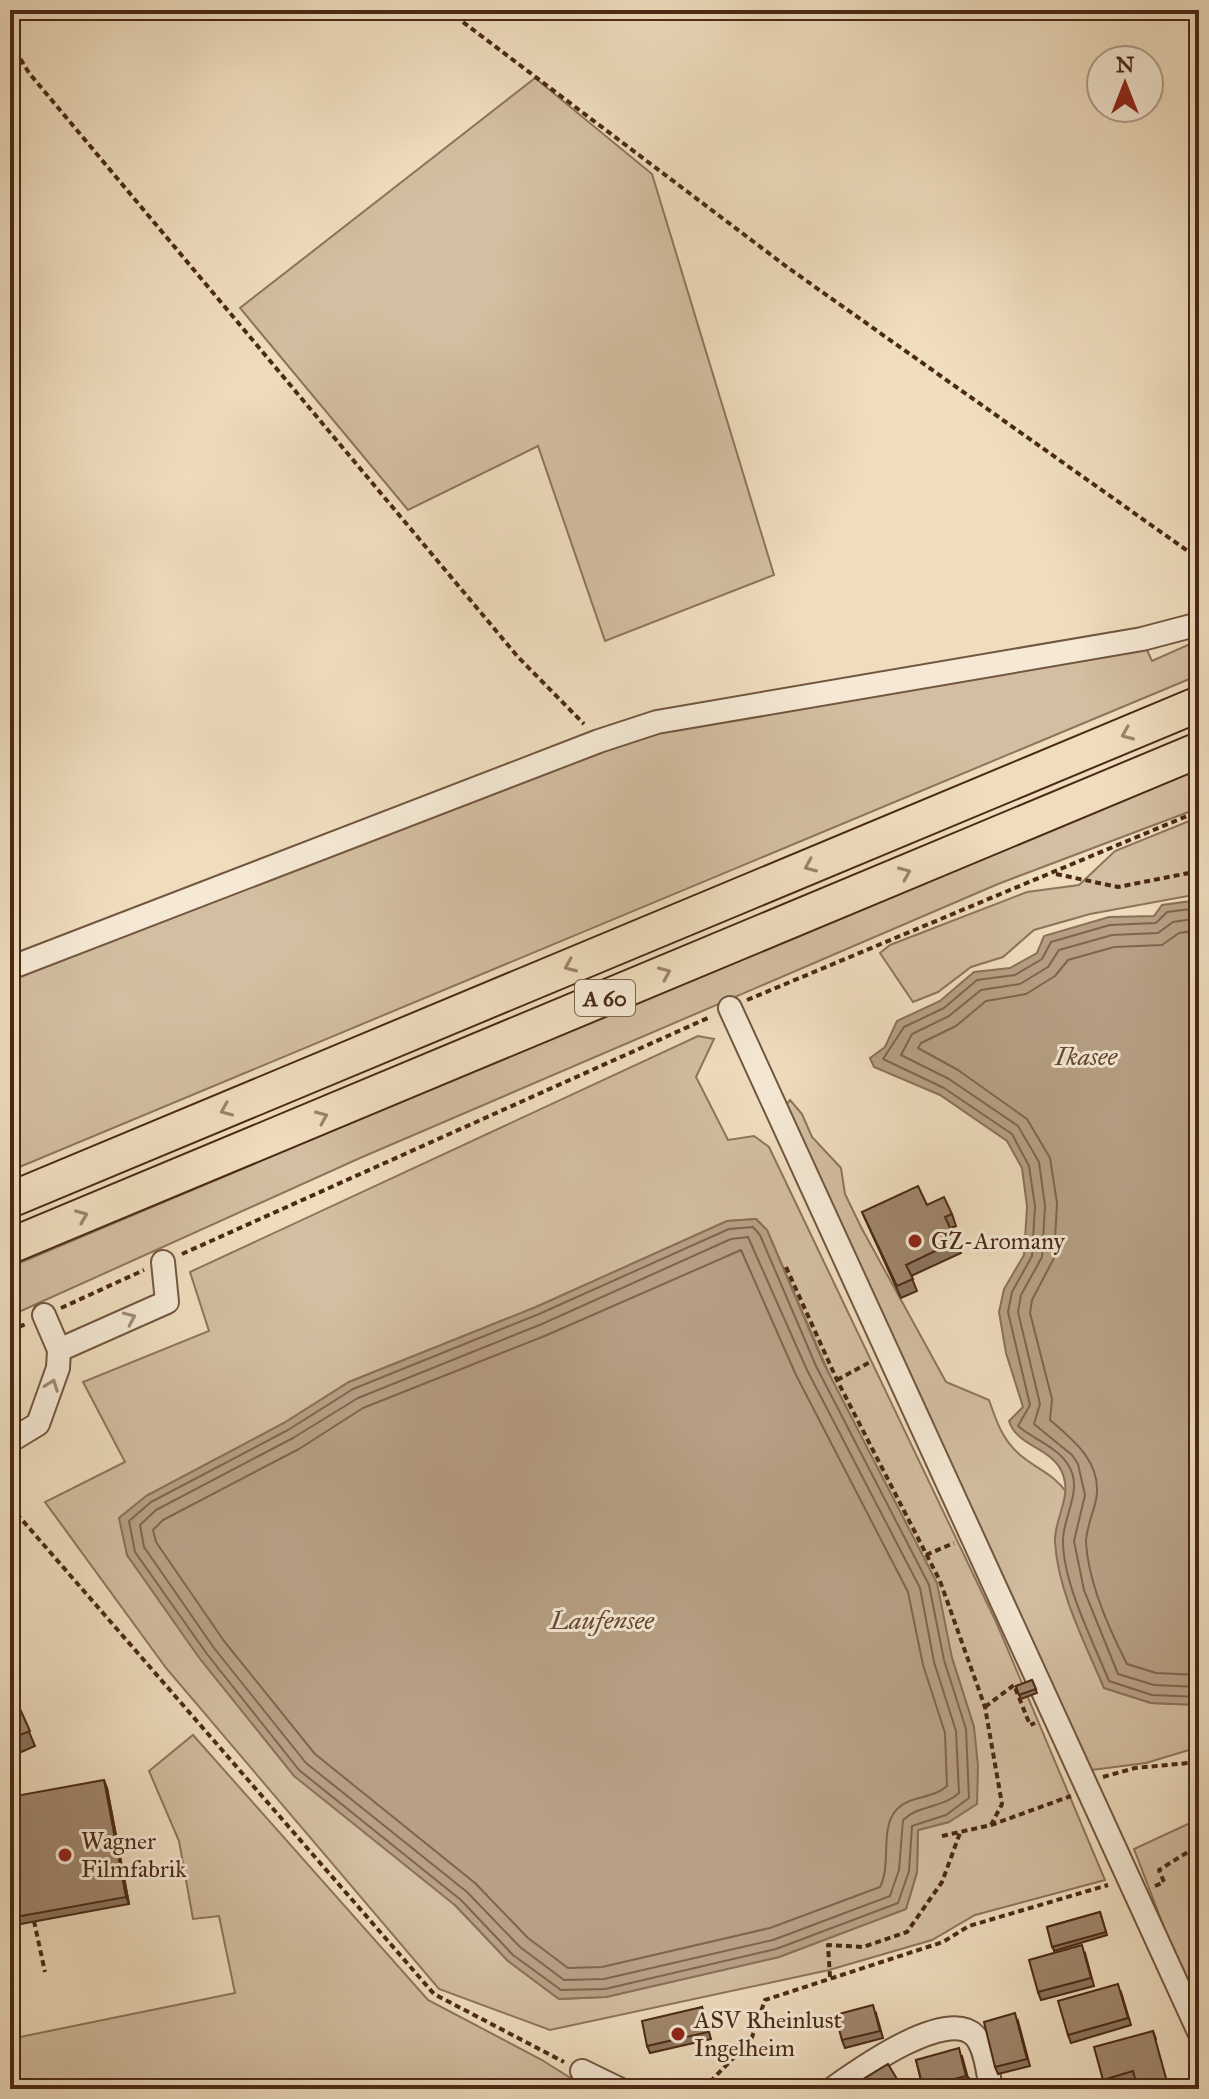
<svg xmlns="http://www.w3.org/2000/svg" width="1209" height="2099" viewBox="0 0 1209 2099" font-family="'IM FELL Great Primer',serif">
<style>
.green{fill:#d3bea1;stroke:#8e745b;stroke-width:2;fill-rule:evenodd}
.water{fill:#b7a085;stroke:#8b7058;stroke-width:2}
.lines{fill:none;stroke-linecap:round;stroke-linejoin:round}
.shore{stroke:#80644d;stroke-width:2}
.minor-casing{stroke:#73563f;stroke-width:26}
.highway-casing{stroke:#4a2915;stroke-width:38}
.path{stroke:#4a2915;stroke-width:4;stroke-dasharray:6 4;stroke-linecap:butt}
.minor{stroke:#f5e9d5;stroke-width:22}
.highway{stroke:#efddbe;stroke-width:34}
.wall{fill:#8a745e;stroke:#4a2915;stroke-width:2}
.shaded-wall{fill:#705e4c;stroke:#4a2915;stroke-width:2}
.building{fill:#a0876d;stroke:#4a2915;stroke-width:2}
.oneway{stroke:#9c836a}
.oneway2{stroke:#a08975}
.poi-dot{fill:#8f2418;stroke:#f5e9d5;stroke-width:3}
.labels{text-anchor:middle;stroke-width:6;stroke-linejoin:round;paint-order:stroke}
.shield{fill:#f5e9d5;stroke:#7d634f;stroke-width:2}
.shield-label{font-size:22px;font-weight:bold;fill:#4a2915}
.poi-label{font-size:24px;fill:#4a2915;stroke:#f5e9d5;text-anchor:start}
.water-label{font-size:26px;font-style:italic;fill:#654731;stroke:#f5e9d5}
</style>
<rect width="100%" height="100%" fill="#efddbe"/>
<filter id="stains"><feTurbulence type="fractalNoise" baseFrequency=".0025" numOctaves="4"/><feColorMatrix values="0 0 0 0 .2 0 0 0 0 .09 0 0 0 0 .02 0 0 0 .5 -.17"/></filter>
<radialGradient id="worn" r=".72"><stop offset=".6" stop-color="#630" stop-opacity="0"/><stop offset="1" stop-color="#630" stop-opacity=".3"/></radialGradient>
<path class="green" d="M535 78 652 174 774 575 605 641 538 446 408 510 240 308Z
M1142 639 1152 661 1199 640V675L10 1171V968L599 741Z
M1199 765V808L998 884 360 1158 10 1316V1267Z
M1199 817V894L1090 914 1034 930 1003 957 971 967 938 992 913 1002 880 953 890 945 1027 892 1079 885 1115 851Z
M698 1036 714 1039 696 1077 728 1140 754 1136 769 1147 997 1624 1105 1880 975 1915 932 1940 829 1970 550 2030 439 1989 166 1668 45 1502 125 1462 83 1382 209 1331 190 1272ZM756 1219 767 1230 952 1658 974 1727 949 1822 918 1830 917 1872 906 1909 779 1957 606 1997 559 1999 508 1961 154 1589 127 1555 146 1496 284 1423 349 1382 536 1307 727 1221Z
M790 1100 802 1114 812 1137 841 1168 845 1194 861 1227 946 1382 989 1400C996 1420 1002 1439 1019 1454 1036 1469 1053 1473 1067 1493L1055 1540 1067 1595 1104 1688 1151 1703 1199 1705V1747L1146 1763 1084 1771 781 1111Z
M193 1735 428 2000 542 2060 588 2089H226L223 2081 190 2089H10V2039L235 1993 219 1916 193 1919 179 1841 149 1771Z
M1188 1824 1199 1837V1976L1185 1982 1134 1849Z"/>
<path class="water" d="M1199 900V1705L1151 1703 1104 1688C1085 1643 1058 1592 1055 1542 1054 1517 1074 1496 1061 1470 1050 1448 1016 1445 1009 1421L1023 1407 1006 1353 999 1312 1004 1289 1024 1255 1027 1206 1022 1168 1007 1141 940 1095 874 1067 870 1058 885 1047 897 1021 940 1001 974 972 1010 968 1037 953 1044 936 1109 917 1154 916 1162 905Z
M756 1219 767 1230 823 1362 937 1583 952 1658 974 1727 978 1766 977 1804 949 1822 918 1830 917 1872 906 1909 779 1957 606 1997 559 1999 508 1961 456 1906 294 1776 200 1659 127 1555 119 1518 146 1496 284 1423 349 1382 536 1307 727 1221Z"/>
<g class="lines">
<path class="shore" d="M1199 908 1167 912 1156 923 1110 925 1051 942 1042 959 1015 975 977 980 944 1008 904 1027 883 1059 944 1088 1012 1134 1029 1166 1035 1206 1032 1256 1012 1292 1008 1312 1030 1405 1018 1426C1033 1439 1055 1446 1067 1463 1085 1489 1063 1514 1063 1541 1063 1584 1093 1641 1109 1681L1152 1695 1199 1697
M1199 918 1173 922 1158 933 1112 935 1059 950 1048 967 1020 984 981 990 949 1016 912 1034 901 1055 949 1079 1018 1126 1039 1162 1045 1206 1042 1257 1021 1295 1018 1312 1040 1404 1034 1424 1072 1455 1078 1464 1085 1495 1074 1541 1084 1590 1118 1674 1154 1685 1199 1687
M1199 930 1179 933 1162 945 1114 947 1068 960 1055 976 1026 994 986 1001 956 1026 921 1043 918 1048 958 1070 1027 1119 1050 1158 1057 1203 1054 1258 1032 1300 1030 1313 1052 1399 1050 1420C1075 1441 1103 1464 1096 1500 1093 1514 1086 1529 1086 1542 1088 1582 1109 1629 1127 1664L1156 1673 1199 1675
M753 1227 760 1235 816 1366 929 1585 944 1660 966 1729 969 1798 946 1815 912 1826 909 1871 898 1903 776 1949 605 1989 561 1990 513 1955 461 1900 299 1770 207 1654 135 1552 129 1521 151 1502 288 1430 353 1389 539 1314 729 1229Z
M748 1237 807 1370 920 1588 934 1662 956 1731 959 1793C943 1808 918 1805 903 1820L899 1870 890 1896 773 1940 604 1979 564 1980 520 1947 467 1892 306 1763 214 1648 144 1547 140 1525 156 1510 293 1438 358 1398 542 1324 731 1239Z
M741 1250 796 1375 908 1592 923 1665 945 1733 947 1786C933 1799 911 1795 897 1809 879 1828 892 1864 880 1887L770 1928 602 1967 568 1968 528 1938 475 1883 315 1754 224 1641 156 1542 153 1530 163 1520 299 1449 363 1408 547 1335Z"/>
<defs>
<path id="minor" d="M10 968 599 741 657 722 1142 639 1199 624
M730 1008 1199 2032
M59 1350 167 1302 163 1262
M10 1441 38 1424 58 1368 59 1350 44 1315
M582 2071 619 2089
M832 2089C856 2072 947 2006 975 2036 986 2048 988 2074 991 2089"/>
<path id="highway" d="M10 1200 1199 704
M10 1246 1199 750"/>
</defs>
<use href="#minor" class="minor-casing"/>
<use href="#highway" class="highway-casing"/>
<path class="path" d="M447 10 787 267 1199 559
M10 42 29 73 518 657 584 724
M1056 874 1118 887 1199 871
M747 1000 1199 811
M182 1254 710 1017
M786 1267 837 1380 940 1581 985 1707 1002 1804 991 1825
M61 1308 144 1270
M10 1331 28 1323
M837 1380 870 1362
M10 1506 434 1994 564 2062
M926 1555 954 1543
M985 1707 1014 1685 1030 1725 1035 1723
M1103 1777 1135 1768 1199 1762
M942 1836 991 1825 1071 1796
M1155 1886 1164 1882 1159 1870 1199 1845
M34 1921 45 1972
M830 1977 828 1945 863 1947 907 1932 942 1882 960 1833
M637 2084 651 2089
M703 2089 751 2040 765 2000 943 1942 969 1926 1108 1885"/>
<use href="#minor" class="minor"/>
<use href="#highway" class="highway"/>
</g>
<path class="wall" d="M927 1205 952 1214 956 1226 950 1228 961 1253 911 1276 917 1291 901 1298 862 1212Z
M1032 1680 1037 1693 1021 1699 1016 1686Z
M10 1687 35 1746 10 1757Z
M107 1788 129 1904 10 1926V1797Z
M1100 1912 1107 1935 1054 1951 1047 1927Z
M1085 1953 1094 1986 1041 2000 1038 1992Z
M1121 1992 1131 2025 1071 2043 1068 2035Z
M702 2007 711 2039 650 2053 647 2046Z
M876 2013 883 2038 845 2048 842 2040Z
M1018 2021 1030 2066 998 2074 995 2067Z
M1153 2031 1156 2039 1135 2079 1106 2087 1103 2080Z
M962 2056 968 2078 973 2089H923L916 2060Z"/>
<path class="shaded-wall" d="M104 1780 107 1788 129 1904 126 1897Z"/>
<path class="building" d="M918 1186 927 1205 944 1197 952 1214 945 1217 956 1241 906 1265 913 1279 897 1286 862 1212Z
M1032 1680 1036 1689 1019 1695 1016 1686Z
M10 1687 30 1731 10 1739Z
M104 1780 126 1897 10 1918V1797Z
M1100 1912 1106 1932 1052 1947 1047 1927Z
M1082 1945 1091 1978 1038 1992 1029 1960Z
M1118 1984 1128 2018 1068 2035 1058 2001Z
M873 2005 880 2031 842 2040 835 2015Z
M702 2007 708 2032 647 2046 642 2021Z
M1015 2013 1027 2059 995 2067 984 2022Z
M1153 2031 1169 2089H1138L1133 2071 1103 2080 1094 2047Z
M959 2048 966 2076 923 2087 916 2060Z
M888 2064 903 2089H847Z
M969 2078 972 2089H926Z"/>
<defs><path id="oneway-chevron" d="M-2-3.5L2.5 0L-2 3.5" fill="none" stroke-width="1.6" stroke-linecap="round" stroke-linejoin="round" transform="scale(2)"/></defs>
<g class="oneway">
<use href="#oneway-chevron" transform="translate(1127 734) rotate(157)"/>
<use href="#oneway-chevron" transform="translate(810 866) rotate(157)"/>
<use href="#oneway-chevron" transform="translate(905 873) rotate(-23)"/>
<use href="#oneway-chevron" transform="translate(570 966) rotate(157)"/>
<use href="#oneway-chevron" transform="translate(665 973) rotate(-23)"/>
<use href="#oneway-chevron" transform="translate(226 1110) rotate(157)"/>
<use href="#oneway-chevron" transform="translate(322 1117) rotate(-23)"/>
<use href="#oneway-chevron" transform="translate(82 1216) rotate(-22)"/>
</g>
<g class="oneway2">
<use href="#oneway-chevron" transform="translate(130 1318) rotate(-24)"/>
<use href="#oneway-chevron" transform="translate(52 1385) rotate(-70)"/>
</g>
<g class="poi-dot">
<circle cx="915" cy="1241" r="8"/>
<circle cx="65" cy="1855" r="8"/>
<circle cx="678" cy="2034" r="8"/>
</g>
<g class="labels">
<rect class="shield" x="575" y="980" width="60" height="36" rx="6"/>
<g class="shield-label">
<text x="605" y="1006">A 60</text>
</g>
<g class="poi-label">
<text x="931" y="1249">GZ-Aromany</text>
<text x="81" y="1849">Wagner<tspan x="81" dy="28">Filmfabrik</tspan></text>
<text x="694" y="2028">ASV Rheinlust<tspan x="694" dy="28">Ingelheim</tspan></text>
</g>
<g class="water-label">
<text x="1086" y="1065">Ikasee</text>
<text x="602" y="1629">Laufensee</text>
</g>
</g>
<rect width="1209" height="2099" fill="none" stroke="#efddbe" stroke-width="40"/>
<rect x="12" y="12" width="1185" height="2075" fill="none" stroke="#4a2915" stroke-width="4"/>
<rect x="20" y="20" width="1169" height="2059" fill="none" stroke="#4a2915" stroke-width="2"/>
<g transform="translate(1125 84)"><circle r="38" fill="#f5e9d5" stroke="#b19c88" stroke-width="2"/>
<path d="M0-6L14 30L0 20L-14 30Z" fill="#8f2418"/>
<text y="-12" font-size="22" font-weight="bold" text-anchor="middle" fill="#4a2915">N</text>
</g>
<rect width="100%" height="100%" filter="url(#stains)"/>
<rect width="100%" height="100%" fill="url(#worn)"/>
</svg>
